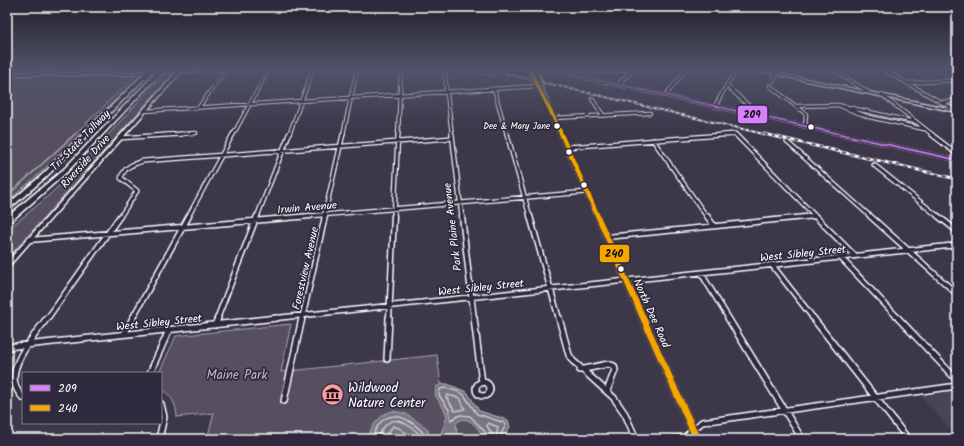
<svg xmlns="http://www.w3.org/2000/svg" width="964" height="446" viewBox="0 0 964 446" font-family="Kalam,sans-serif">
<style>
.built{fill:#494455}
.green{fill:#555060;stroke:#aaa8b0}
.water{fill:#797682;stroke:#afadb4}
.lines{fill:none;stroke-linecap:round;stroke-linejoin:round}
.shore{stroke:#c9c8cd;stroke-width:1.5}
.stream-far1{stroke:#afadb4;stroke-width:1}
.stream{stroke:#afadb4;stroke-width:1.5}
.street-far3-casing{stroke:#fff;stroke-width:4.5}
.street-far2-casing{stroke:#fff;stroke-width:5.5}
.street-far1-casing{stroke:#fff;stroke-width:7}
.street-casing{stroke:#fff;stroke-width:8}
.secondary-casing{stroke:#fff;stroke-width:3}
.highway-casing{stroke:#fff;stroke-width:3}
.street-far3{stroke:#2f2a3d;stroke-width:2.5}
.street-far2{stroke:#2f2a3d;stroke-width:3}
.street-far1{stroke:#2f2a3d;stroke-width:4}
.street{stroke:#2f2a3d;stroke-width:5}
.secondary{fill:#2f2a3d;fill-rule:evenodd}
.highway{fill:#2f2a3d;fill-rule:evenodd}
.rail-far1-casing{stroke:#fff;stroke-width:2}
.rail-casing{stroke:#fff;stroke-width:3}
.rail-far1{stroke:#2f2a3d;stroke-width:1;stroke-dasharray:3;stroke-linecap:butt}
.rail{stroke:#2f2a3d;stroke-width:1.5;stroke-dasharray:4;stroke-linecap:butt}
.highway-bridge-casing{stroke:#fff;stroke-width:7;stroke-linecap:butt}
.highway-bridge{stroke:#2f2a3d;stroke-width:5}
.bus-1-casing{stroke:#2f2a3d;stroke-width:3}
.bus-2-casing{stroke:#2f2a3d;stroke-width:3}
.bus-1{fill:#d880ff;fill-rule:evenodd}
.bus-2{fill:#f7a600;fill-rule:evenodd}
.bus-dot{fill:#fff;stroke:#2f2a3d;stroke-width:1.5}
.labels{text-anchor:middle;stroke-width:3.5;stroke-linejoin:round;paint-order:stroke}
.far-bus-label{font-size:9px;fill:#fff;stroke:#2f2a3d;text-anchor:end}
.street-label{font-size:11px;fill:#fff;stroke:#2f2a3d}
.near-park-label{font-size:13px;fill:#bbb9bf;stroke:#2f2a3d}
.near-poi-label{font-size:13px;fill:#fff;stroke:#2f2a3d;text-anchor:start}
.line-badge{stroke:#2f2a3d;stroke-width:1.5}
.pale-badge-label{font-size:11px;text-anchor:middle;font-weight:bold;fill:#111}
</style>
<rect width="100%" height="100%" fill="#3c3749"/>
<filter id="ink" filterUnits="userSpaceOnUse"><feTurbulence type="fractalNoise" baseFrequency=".025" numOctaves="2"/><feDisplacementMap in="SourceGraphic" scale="8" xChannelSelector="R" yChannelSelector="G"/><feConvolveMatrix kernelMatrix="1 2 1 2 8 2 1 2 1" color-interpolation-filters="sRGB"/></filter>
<g filter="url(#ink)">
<path class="built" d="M957 391V437L921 396Z"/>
<path class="green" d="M7 69H147L144 72 7 73Z
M165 73H171L172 75 7 259V230L39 204 70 176Z
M7 75H141L40 173 7 202Z
M291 324 281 372 437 355 441 384H447L467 392 479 411 508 420 510 427 506 433 505 439H207L214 413 177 417C176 403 172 397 161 388V373H159L176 336Z"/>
<path class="water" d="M441 384H447L467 392 479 411 508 420 510 427 506 433 505 439H484C479 429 470 415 458 421L456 424 457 431 454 439H439L447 417 445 411 435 395 436 387Z
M393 411 406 414 427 428 431 439H367C371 427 380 413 393 411Z"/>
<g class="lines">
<path class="shore" d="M447 395 460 398 465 409 455 411 446 397Z
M372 439C378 419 390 410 409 421 417 426 423 431 427 439
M377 439C380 434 383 426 388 423 397 415 418 430 422 439
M383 439 393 426 399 428 415 439
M487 439 485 432 470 416 460 415 451 420 449 410 439 395 440 389 445 388 460 392 464 395 477 414 505 423 506 425 502 432 501 439
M492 439V434L487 426 488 423 498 427 496 439"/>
<path class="stream-far1" d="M74 135 134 77"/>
<path class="stream" d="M7 196 75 134"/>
<defs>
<path id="street-far3" d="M444 69 452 135
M470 69 493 74
M775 69 774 71 776 75 770 86 806 114 805 126
M832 69 868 92
M882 69 957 111
M574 74 633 70
M908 83 957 80
M618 84 633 70
M727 86 760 116
M494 89 507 135
M666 95 686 69
M882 95 933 135
M592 99 603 115
M942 102 957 101
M715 106C723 93 728 80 738 69
M797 106 838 105 915 122
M840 106 869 117 924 129
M199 107 226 69
M144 111 539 86
M554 118 650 113
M167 135 196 133
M233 135 269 69
M289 135 313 69
M343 135 357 69
M398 135 401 69
M724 135H736"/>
<path id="street-far2" d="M452 134 462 217
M507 134 530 217
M931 134 957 154
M119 138 182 134
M653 140 707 217
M787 142 871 217
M567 147 735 134 816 217
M874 165 939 217
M120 217 137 191 121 178C124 167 133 164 143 161L452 138
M188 217 233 134
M257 217 289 134
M298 217 587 192
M324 217 343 134
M394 217 398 134
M807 217 815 216"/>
<path id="street-far1" d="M462 216 474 319
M530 216 559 319
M707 216 714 226
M815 216 855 256
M870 216 957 294
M938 216 957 231
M607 237 815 216
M29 240 310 216
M841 258 899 319
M772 265 814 319
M701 273 729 319
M47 319 120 216
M132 319 189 216
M217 319 257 216
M267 319 957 245
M302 319 325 216
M389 319 394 216"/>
<path id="street" d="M474 318 482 383
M559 318 569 355 573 361 614 398 625 414 636 439
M728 318 802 439
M813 318 908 439
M898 318 957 380
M215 325 218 318
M124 334 133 318
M7 347 277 318
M387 359 389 318
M580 370 608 364 614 366 615 370 607 391
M150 373 169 330
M476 389a7 7 0 1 1 14 0a7 7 0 1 1-14 0Z
M23 398C20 394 16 390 15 384 9 363 36 334 47 318
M284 401 302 318
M159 439 164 417 161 404
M675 439 684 438 702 422 957 386"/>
<path id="secondary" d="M181 69H183V70L213 69H228L226 70 181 72 9 266 7 267V262L177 72 125 75H7V73H125L179 70Z
M527 69H530L537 83 539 84 532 69H535L543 84 541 86 701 439H693L552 118 538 87 534 84Z
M547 69H551L957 159V161L548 70Z
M753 69H757L957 110V112L754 70Z"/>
<path id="highway" d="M156 73 160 74 68 171 9 223H7V217L64 169Z
M144 74 148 75 46 177 9 209 7 210V205L42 175Z"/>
</defs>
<use href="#street-far3" class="street-far3-casing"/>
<use href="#street-far2" class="street-far2-casing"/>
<use href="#street-far1" class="street-far1-casing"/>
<use href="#street" class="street-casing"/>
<use href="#secondary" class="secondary-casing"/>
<use href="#highway" class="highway-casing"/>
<use href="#street-far3" class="street-far3"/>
<use href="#street-far2" class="street-far2"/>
<use href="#street-far1" class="street-far1"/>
<use href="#street" class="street"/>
<use href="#secondary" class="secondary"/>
<use href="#highway" class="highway"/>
<defs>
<path id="rail-far1" d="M486 69 768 135"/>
<path id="rail" d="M764 134 957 179"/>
</defs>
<use href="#rail-far1" class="rail-far1-casing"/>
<use href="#rail" class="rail-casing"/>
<use href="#rail-far1" class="rail-far1"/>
<use href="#rail" class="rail"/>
<defs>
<path id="highway-bridge" d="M158 74 162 70
M146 75 149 71"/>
</defs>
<use href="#highway-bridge" class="highway-bridge-casing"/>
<use href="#highway-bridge" class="highway-bridge"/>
<defs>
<path id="bus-1" d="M546 69H551L957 159V161Z"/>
<path id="bus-2" d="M527 69H531L556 118 701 439H693L552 118Z"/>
</defs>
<use href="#bus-1" class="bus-1-casing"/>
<use href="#bus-2" class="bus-2-casing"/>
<use href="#bus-1" class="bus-1"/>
<use href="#bus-2" class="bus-2"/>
</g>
</g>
<linearGradient id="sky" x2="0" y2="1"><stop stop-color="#211e28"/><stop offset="0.53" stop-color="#50536a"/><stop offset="1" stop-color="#50536a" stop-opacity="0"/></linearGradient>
<rect width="964" height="131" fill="url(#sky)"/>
<defs>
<symbol id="museum-disc" viewBox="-11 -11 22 22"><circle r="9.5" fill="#ff9aa2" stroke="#2f2a3d"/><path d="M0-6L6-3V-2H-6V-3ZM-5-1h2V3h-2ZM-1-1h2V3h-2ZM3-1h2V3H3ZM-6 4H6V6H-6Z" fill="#111"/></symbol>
</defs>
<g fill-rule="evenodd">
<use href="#museum-disc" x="320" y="382" width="25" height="25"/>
</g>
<g class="bus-dot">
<circle cx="557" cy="126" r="3.5"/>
<circle cx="811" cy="127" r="3.5"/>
<circle cx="569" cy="152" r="3.5"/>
<circle cx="584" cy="185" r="3.5"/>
<circle cx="621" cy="269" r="3.5"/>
</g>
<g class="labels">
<g class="far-bus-label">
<text x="550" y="129">Dee &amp; Mary Jane</text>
</g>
<g class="street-label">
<text transform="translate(80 140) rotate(-46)" y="4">Tri-State Tollway</text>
<text transform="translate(85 161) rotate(-48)" y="4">Riverside Drive</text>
<text transform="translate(307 207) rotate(-5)" y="4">Irwin Avenue</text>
<text transform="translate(452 227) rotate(-97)" y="4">Park Plaine Avenue</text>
<text transform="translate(803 253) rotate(-6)" y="4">West Sibley Street</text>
<text transform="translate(305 268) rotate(-77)" y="4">Forestview Avenue</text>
<text transform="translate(481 287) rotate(-6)" y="4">West Sibley Street</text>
<text transform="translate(652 313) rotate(66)" y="4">North Dee Road</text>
<text transform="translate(159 322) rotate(-6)" y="4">West Sibley Street</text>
</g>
<g class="near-park-label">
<text x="237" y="379">Maine Park</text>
</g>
<g class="near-poi-label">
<text x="348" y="392">Wildwood<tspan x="348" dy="15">Nature Center</tspan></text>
</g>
</g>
<g class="line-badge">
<rect x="737" y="105" width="31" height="19" rx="4" fill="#d880ff"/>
<rect x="599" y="244" width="31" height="19" rx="4" fill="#f7a600"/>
</g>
<g class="pale-badge-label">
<text x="752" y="118">209</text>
<text x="614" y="257">240</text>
</g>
<rect width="964" height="446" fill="none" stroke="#2f2a3d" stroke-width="24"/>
<rect x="12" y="12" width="940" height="422" fill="none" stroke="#fff" stroke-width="1.5" filter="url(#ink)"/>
<rect x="22" y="372" width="140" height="52" fill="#2f2a3d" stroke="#827f8b"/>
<rect x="30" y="385" width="20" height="6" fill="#d880ff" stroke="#827f8b"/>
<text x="58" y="392" font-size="12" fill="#ffffff">209</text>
<rect x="30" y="405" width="20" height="6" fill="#f7a600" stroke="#827f8b"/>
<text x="58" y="412" font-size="12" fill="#ffffff">240</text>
</svg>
